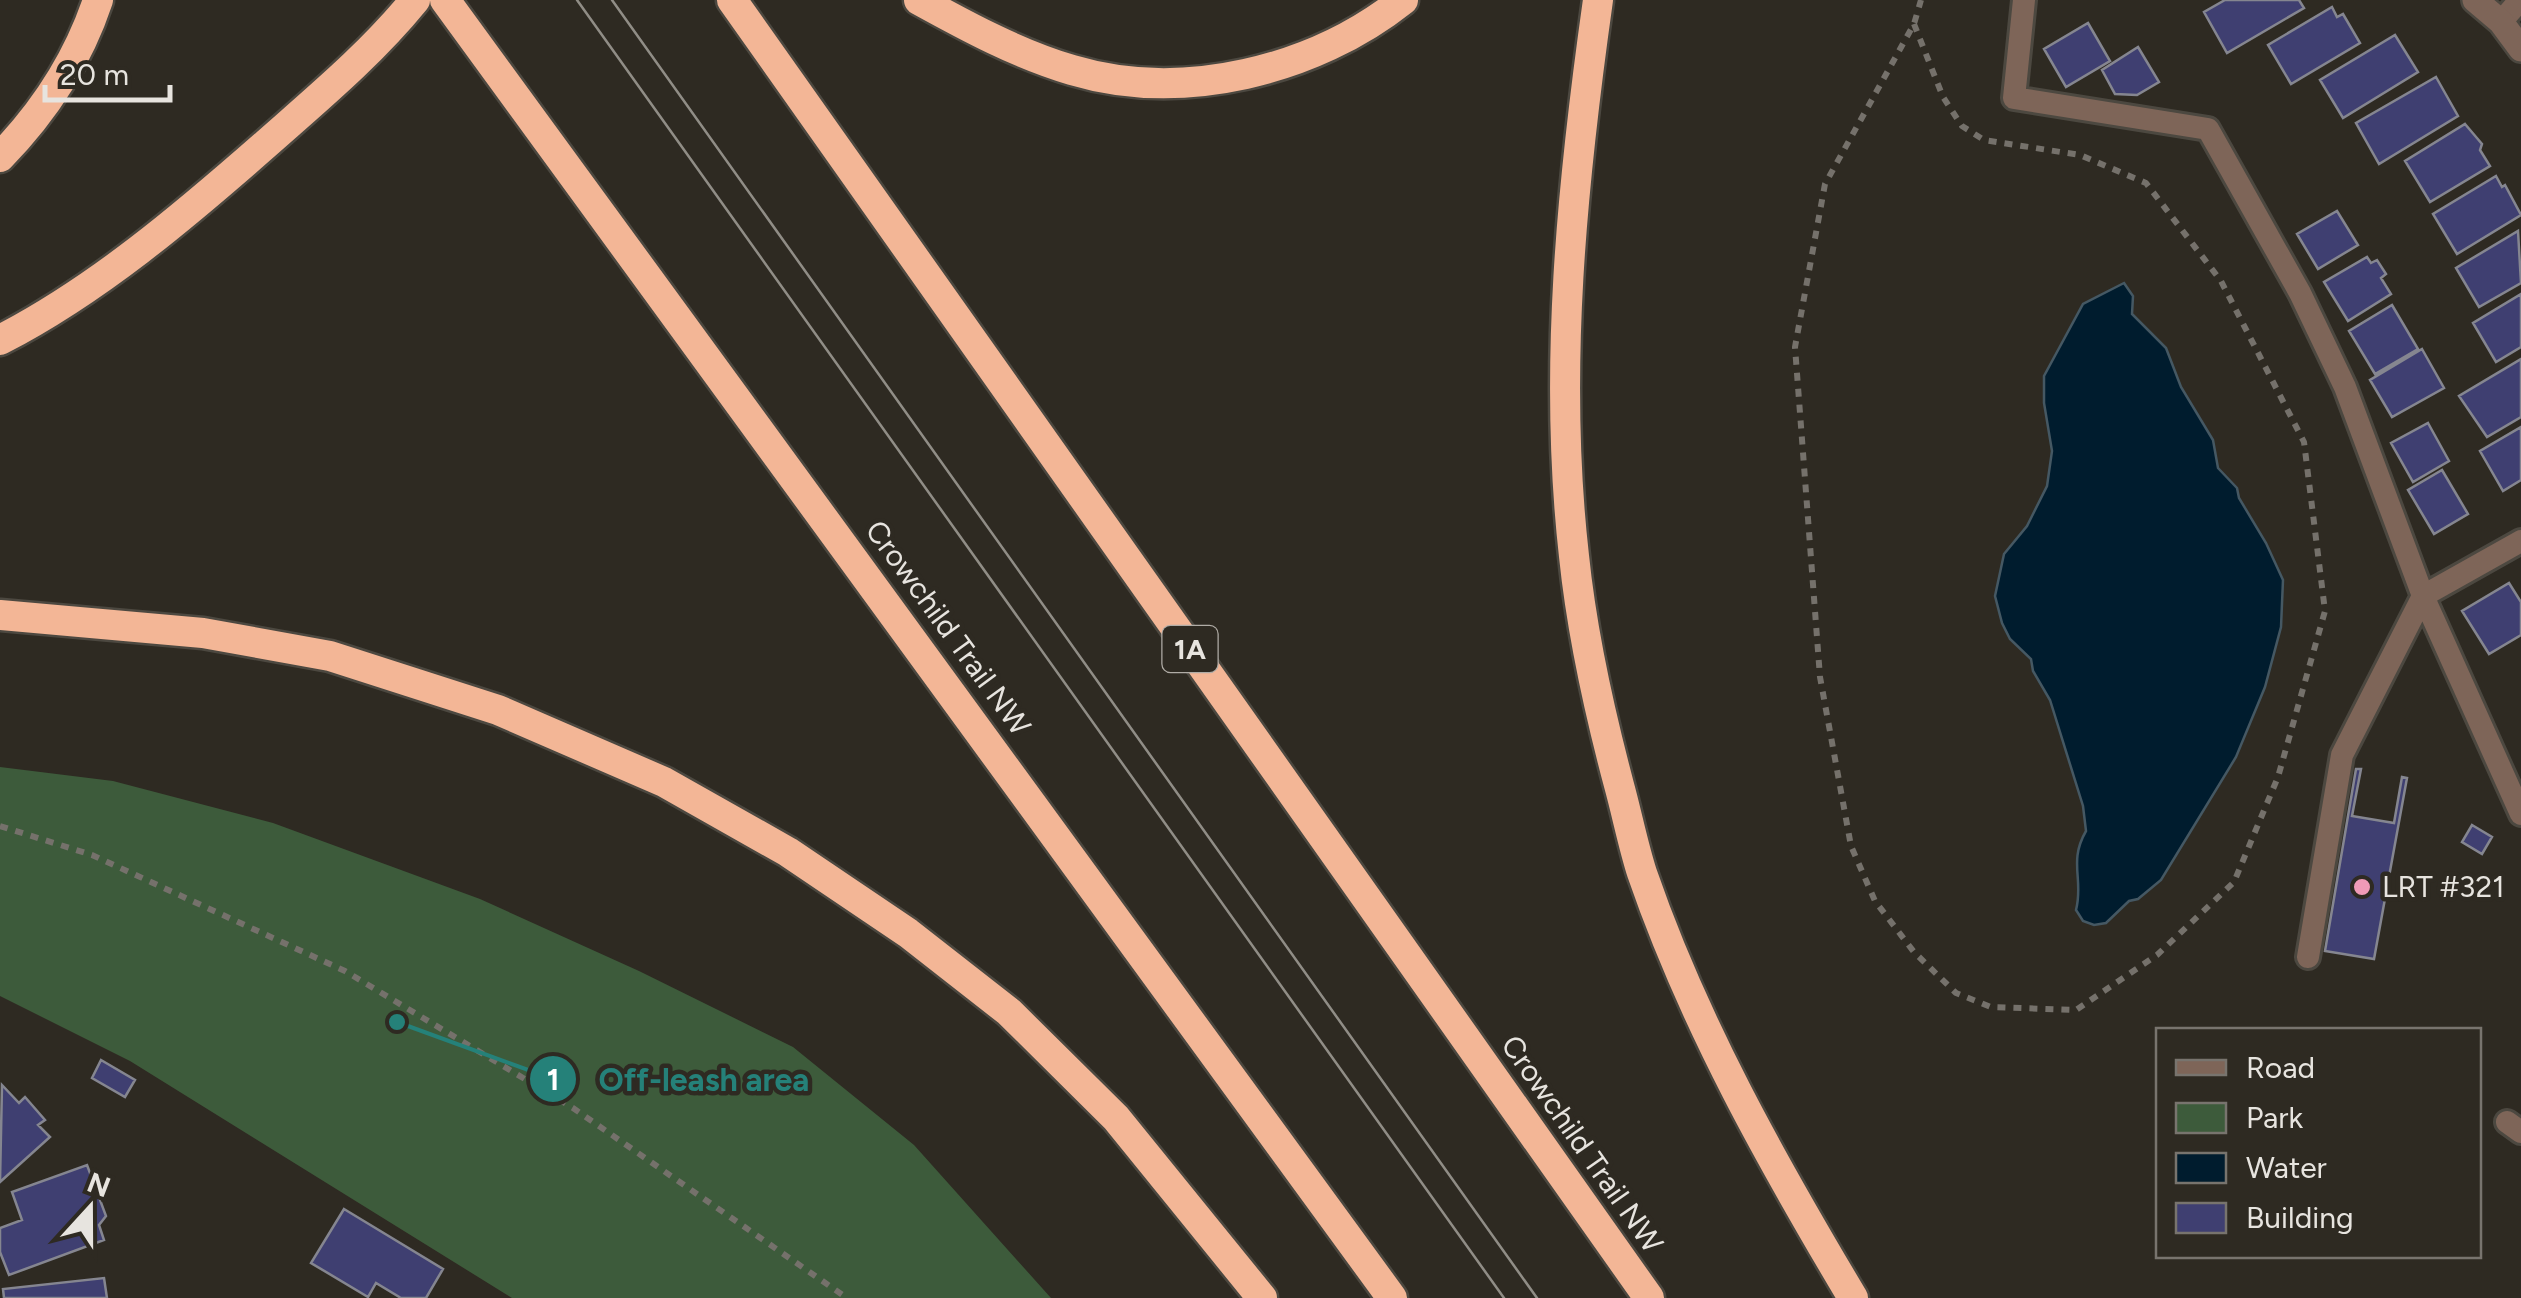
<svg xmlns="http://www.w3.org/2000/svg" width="2521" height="1298" viewBox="0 0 2521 1298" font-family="Figtree,sans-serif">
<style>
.green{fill:#3d5b3b}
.water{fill:#001c2e;stroke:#455863;stroke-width:2.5}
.building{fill:#3f3f71;stroke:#858690;stroke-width:2.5}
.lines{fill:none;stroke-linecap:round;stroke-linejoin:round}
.lane-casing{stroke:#4c4840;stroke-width:28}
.street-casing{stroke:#4c4840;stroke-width:30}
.highway-casing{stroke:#4c4840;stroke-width:35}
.path{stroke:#75716b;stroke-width:6;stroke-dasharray:8 8;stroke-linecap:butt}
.lane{stroke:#7e6558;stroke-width:22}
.street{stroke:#7e6558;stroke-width:25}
.highway{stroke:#f3b696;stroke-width:30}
.tram{stroke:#908d86;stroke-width:2.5}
.poi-dot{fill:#f09ab7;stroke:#2e2a22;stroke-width:4}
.labels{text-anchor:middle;stroke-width:9;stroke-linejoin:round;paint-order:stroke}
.shield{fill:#2e2a22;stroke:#b0aca6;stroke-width:2.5}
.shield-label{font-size:28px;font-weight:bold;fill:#e7e4df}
.street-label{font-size:30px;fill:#e7e4df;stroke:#2e2a22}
.poi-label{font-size:30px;fill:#e7e4df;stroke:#2e2a22;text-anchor:start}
.leader{fill:none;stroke:#258179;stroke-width:4}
.callout-dot{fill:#258179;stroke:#2e2a22;stroke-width:4}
.mark-label{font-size:30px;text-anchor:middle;font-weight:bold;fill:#fff}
.callout-label{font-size:32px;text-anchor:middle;font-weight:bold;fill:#258179;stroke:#2e2a22;stroke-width:9;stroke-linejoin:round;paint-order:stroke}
</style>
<rect width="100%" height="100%" fill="#2e2a22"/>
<path class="green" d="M0 767 113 781 273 823 480 899 639 971 793 1047 914 1145 1051 1298H512L130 1061 0 996Z"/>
<path class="water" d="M2124 283 2133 296 2132 314 2166 348 2181 387 2213 440 2218 468 2237 488 2239 498 2266 543 2283 580 2281 627 2265 687 2236 757 2161 880 2138 899 2129 901 2106 923 2094 925 2083 921 2076 910C2084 880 2068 862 2086 831L2083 806 2050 700 2033 671 2031 659 2010 639 2002 623 1995 596 2004 554 2027 526 2047 486 2052 451 2044 403V376L2083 304Z"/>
<path class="building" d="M2225 0H2299L2304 8 2227 53 2204 12Z
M2332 7 2337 17 2343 14 2360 43 2291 84 2268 45Z
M2088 23 2110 61 2066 87 2044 49Z
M2395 35 2418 72 2343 118 2320 80Z
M2138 47 2159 82 2137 95 2115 94 2102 70Z
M2436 77 2458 116 2379 164 2356 123Z
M2465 124 2482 144 2480 150 2490 166 2430 202 2405 161Z
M2496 176 2502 187 2505 185 2521 215 2457 254 2433 214Z
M2337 211 2358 245 2318 269 2297 234Z
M2518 231 2521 283 2479 307 2456 268Z
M2367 257 2371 263 2377 260 2386 274 2381 278 2391 294 2348 321 2324 282Z
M2521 294V347L2496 362 2473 323Z
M2392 305 2418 349 2375 374 2349 331Z
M2422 349 2444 388 2392 417 2370 380Z
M2521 359V417L2487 437 2459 396Z
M2428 423 2449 461 2413 482 2391 443Z
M2521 427V480L2503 491 2480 451Z
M2442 470 2468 514 2434 534 2408 490Z
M2509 583 2521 602V635L2489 654 2462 611Z
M2356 769H2361L2352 816 2394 823 2402 777 2407 778 2374 959 2325 951Z
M2472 825 2492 837 2482 854 2462 842Z
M101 1060 135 1080 125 1097 92 1078Z
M2 1085 19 1103 25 1097 45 1120 38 1125 50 1137 0 1182Z
M87 1165 106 1216 99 1225 104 1240 9 1275 0 1252V1228L22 1220 12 1192Z
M344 1209 443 1269 426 1298H401L376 1283 368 1297 311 1263Z
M104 1278 107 1298H4L3 1289Z"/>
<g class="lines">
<defs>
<path id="lane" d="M2024 0 2014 98 2208 129 2300 293 2345 387 2423 596 2521 814
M2501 22 2520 0
M2308 957 2342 755 2423 596 2521 541
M2507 1122 2521 1132"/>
<path id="street" d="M2475 0 2501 22 2521 49"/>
<path id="highway" d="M445 0 1392 1298
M732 0 1649 1298
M919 0C968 27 1018 54 1072 70 1182 103 1314 71 1403 0
M1598 0C1572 184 1553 371 1574 556 1582 634 1599 710 1619 785 1627 814 1633 845 1642 873 1694 1024 1772 1162 1853 1298
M0 157C44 112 78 60 98 0
M0 340C97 290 184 216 266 144 318 98 371 54 415 0
M0 615 203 633 330 656 498 710 664 782 788 852 908 933 1009 1012 1116 1118 1262 1298"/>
</defs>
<use href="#lane" class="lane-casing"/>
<use href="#street" class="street-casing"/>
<use href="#highway" class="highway-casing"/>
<path class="path" d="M1914 24 1943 97 1962 126 1984 140 2080 155 2146 183 2221 281 2304 442 2325 611 2278 777 2234 882 2157 955 2076 1010 1991 1007 1956 993 1914 952 1875 901 1851 846 1820 677 1795 347 1825 184 1914 24 1921 0
M0 826 92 855 345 971 573 1108 847 1298"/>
<use href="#lane" class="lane"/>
<use href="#street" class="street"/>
<use href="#highway" class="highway"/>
<path class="tram" d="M577 0 1504 1298
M612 0 1537 1298"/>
</g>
<circle class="poi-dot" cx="2362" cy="887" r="10"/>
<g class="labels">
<rect class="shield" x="1162.5" y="626" width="55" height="46" rx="8"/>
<g class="shield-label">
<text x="1190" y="659">1A</text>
</g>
<g class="street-label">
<text transform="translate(948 628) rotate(54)" y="10">Crowchild Trail NW</text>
<text transform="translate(1582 1144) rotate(55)" y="10">Crowchild Trail NW</text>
</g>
<g class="poi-label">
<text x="2382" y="897">LRT #321</text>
</g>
</g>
<path class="leader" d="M397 1022L553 1079"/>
<g class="callout-dot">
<circle cx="397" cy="1022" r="10"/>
<circle cx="553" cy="1079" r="25"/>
</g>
<g class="mark-label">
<text x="553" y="1090">1</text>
</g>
<g class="callout-label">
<text x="704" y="1091">Off-leash area</text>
</g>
<rect x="2156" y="1028" width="325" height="230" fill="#2e2a22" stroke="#78746e" stroke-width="2.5"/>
<rect x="2176" y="1060" width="50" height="15" fill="#7e6558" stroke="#78746e" stroke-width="2.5"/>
<text x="2246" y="1078" font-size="30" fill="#e7e4df">Road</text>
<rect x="2176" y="1103" width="50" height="30" fill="#3d5b3b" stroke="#78746e" stroke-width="2.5"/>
<text x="2246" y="1128" font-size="30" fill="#e7e4df">Park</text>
<rect x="2176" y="1153" width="50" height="30" fill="#001c2e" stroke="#78746e" stroke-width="2.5"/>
<text x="2246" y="1178" font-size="30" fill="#e7e4df">Water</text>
<rect x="2176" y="1203" width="50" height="30" fill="#3f3f71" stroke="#78746e" stroke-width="2.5"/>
<text x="2246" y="1228" font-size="30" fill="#e7e4df">Building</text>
<g transform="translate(90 1208) rotate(21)" stroke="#2e2a22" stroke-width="8" paint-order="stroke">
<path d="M0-8L18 38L0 25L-18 38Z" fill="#e7e4df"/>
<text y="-15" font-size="28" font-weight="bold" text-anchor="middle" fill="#e7e4df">N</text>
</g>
<path d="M45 85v15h125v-15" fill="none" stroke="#e7e4df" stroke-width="5"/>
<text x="60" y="85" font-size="30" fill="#e7e4df" stroke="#2e2a22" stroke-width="8" paint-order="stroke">20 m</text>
</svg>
